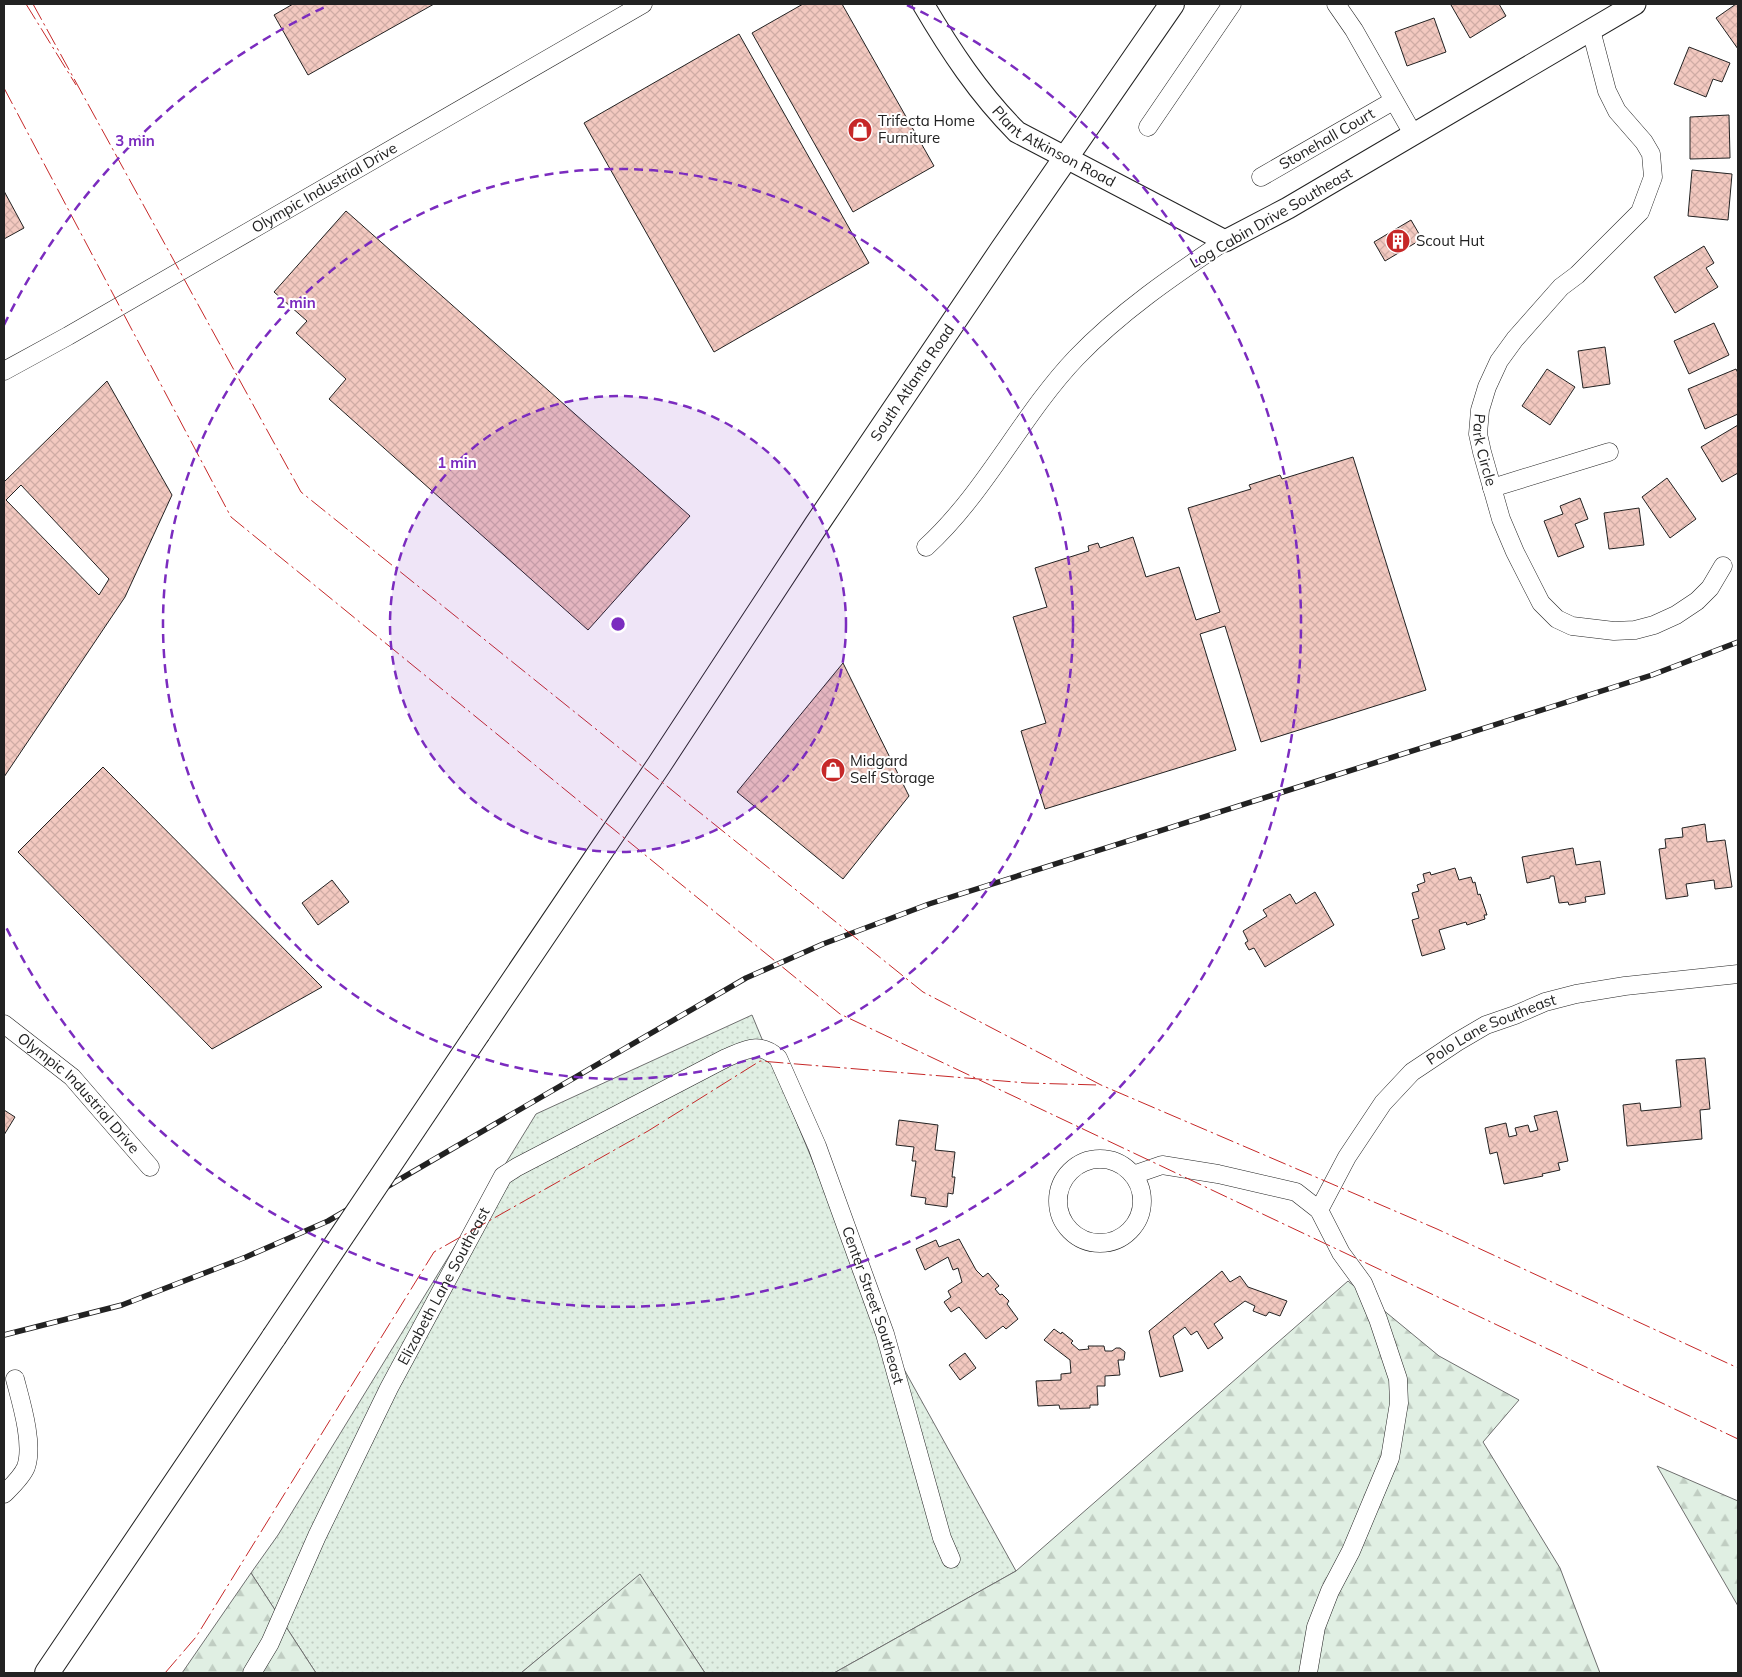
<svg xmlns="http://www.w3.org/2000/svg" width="1742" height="1677" viewBox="0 0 1742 1677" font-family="Mulish,sans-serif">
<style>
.grass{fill:url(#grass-dots);stroke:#6f6f6f}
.forest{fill:url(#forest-firs);stroke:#6f6f6f}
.building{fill:url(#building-cross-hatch);stroke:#222;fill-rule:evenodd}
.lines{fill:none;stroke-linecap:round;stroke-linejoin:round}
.minor-casing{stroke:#222;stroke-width:19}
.tertiary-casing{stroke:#222;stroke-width:23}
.secondary-casing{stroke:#222;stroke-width:26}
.minor{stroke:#fff;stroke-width:18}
.tertiary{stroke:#fff;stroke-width:21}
.secondary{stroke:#fff;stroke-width:24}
.rail-casing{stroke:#222;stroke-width:5.5}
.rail{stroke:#fff;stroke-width:4;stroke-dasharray:11;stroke-linecap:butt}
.secondary-bridge-casing{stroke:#222;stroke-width:26;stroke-linecap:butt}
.secondary-bridge{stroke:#fff;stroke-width:24}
.power{stroke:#c62828;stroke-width:1;stroke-dasharray:18 4 2.5 4;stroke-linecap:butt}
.ring{fill:none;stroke:#7b2cbf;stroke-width:2.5;stroke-dasharray:9 6}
.labels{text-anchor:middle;stroke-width:4;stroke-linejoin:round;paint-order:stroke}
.poi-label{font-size:15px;fill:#222;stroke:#fff;text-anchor:start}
.street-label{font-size:15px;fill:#222;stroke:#fff}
.centre{fill:#7b2cbf;stroke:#fff;stroke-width:2.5}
.ring-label{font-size:15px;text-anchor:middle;font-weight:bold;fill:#7b2cbf;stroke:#fff;stroke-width:4;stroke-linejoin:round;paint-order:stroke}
</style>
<defs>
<pattern id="grass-dots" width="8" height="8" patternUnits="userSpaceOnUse" patternTransform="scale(1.25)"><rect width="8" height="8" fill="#e0efe3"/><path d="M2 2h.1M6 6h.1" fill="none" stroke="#c0cdc2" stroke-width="1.8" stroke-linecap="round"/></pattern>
<pattern id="forest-firs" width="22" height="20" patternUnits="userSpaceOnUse" patternTransform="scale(1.25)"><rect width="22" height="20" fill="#e0efe3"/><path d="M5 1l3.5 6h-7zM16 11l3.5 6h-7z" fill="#c0cdc2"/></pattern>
<pattern id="building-cross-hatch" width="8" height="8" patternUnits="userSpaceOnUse" patternTransform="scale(1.25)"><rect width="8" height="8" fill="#f3c9c0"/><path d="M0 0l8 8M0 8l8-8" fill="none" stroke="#d0aca5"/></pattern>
</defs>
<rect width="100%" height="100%" fill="#fff"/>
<path class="grass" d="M752 1015 885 1335 1016 1571 834 1673H705L640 1575 521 1673H316L251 1573 278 1535 536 1114Z"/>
<path class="forest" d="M1348 1281 1439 1356 1519 1400 1483 1442 1560 1568 1600 1673H834L1016 1571Z
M1657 1466 1738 1501V1606Z
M251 1573 316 1673H182Z
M640 1574 705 1673H521Z"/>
<path class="building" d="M293 4H434L308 75 274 15Z
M803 4H842L934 166 853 212 752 33Z
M1453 4H1499L1506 16 1470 38 1451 5Z
M1736 4H1738V49L1716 18Z
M1434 18 1446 52 1407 66 1395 32Z
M739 34 869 263 714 352 584 123Z
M1689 47 1730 63 1722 82 1713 79 1706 97 1674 84Z
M1729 115 1730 158 1690 159V117Z
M1692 170 1732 174 1728 220 1688 216Z
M4 191 24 228 4 239Z
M346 211 690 516 588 630 329 399 346 379 296 333 307 321 274 292Z
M1411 220 1422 239 1385 261 1374 242Z
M1704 246 1714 263 1706 268 1718 287 1675 313 1654 277Z
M1714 323 1729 355 1689 374 1674 341Z
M1605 347 1610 384 1583 388 1578 351Z
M1547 369 1575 387 1550 425 1522 406Z
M1736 369 1738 373V414L1705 429 1688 389Z
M107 381 172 495 125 597 4 777V482ZM21 485 109 579 99 595 6 500Z
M1738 425V473L1722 482 1701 447Z
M1353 457 1426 690 1261 742 1225 626 1200 634 1236 750 1045 809 1021 731 1046 723 1013 617 1047 607 1035 568 1089 551 1088 546 1098 543 1100 548 1133 537 1146 577 1179 567 1196 620 1220 612 1188 508 1251 489 1249 485 1280 475 1282 479Z
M1667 478 1696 519 1670 538 1642 497Z
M1580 498 1588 519 1575 524 1584 547 1558 557 1544 521 1563 514 1560 506Z
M1639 508 1644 545 1609 549 1604 513Z
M843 663 909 796 843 879 737 792Z
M103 767 322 987 212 1049 18 852Z
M1705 824 1707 842 1725 840 1732 887 1715 889 1714 880 1686 884 1688 896 1666 899 1659 849 1666 848 1665 839 1683 837 1682 828Z
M1573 848 1576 865 1600 861 1605 894 1585 897 1586 902 1569 905 1568 902 1559 903 1554 876H1550V878L1527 883 1522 857Z
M1455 868 1459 880 1471 877 1473 883 1475 882 1478 895 1480 894 1487 915H1484L1485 919 1467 925 1466 922 1439 930 1445 949 1422 956 1412 920 1419 918 1412 893 1419 891 1417 885 1425 882 1423 874 1430 872 1431 875Z
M332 880 349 902 318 925 302 903Z
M1315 892 1334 925 1265 967 1254 948 1249 950 1245 943 1248 941 1243 931 1267 916 1263 910 1290 894 1296 904Z
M1705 1058 1710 1109 1700 1110 1702 1139 1627 1146 1623 1105 1640 1103 1641 1111 1681 1107 1676 1060Z
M4 1110 15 1117 4 1135Z
M1557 1111 1568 1161 1558 1163 1560 1170 1542 1174 1543 1176 1504 1184 1497 1152 1490 1154 1485 1128 1506 1123 1509 1137 1517 1135 1515 1128 1528 1125 1530 1132 1538 1130 1534 1116Z
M899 1120 938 1125 935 1150 955 1152 952 1177H955L953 1194 948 1193 947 1207 925 1204 926 1198 911 1196 916 1161H912L914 1147 896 1145Z
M959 1239 976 1270 983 1277 988 1273 999 1286 995 1289 1000 1295 1002 1294 1009 1301 1007 1304 1018 1319 1006 1329 1003 1326 986 1339 959 1307 951 1312 944 1302 951 1297 948 1291 962 1282 958 1268 953 1270 948 1257 925 1270 916 1249 936 1240 939 1247Z
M1222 1271 1230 1282 1240 1276 1248 1287 1287 1301 1280 1316 1269 1312 1266 1316 1253 1311 1255 1306 1245 1301 1214 1324 1223 1338 1208 1349 1197 1331 1191 1335 1185 1327 1173 1336 1183 1371 1160 1377 1149 1331Z
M1054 1329 1061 1334 1062 1332 1073 1341 1071 1343 1079 1350 1089 1349 1088 1346H1104L1105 1351H1112L1116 1348H1120L1125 1352 1124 1360H1118L1120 1375 1105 1376V1386H1097L1098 1405H1090V1408L1060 1409 1059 1405 1038 1406 1036 1381 1061 1380V1374L1071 1373 1070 1360 1044 1340Z
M965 1353 976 1368 960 1380 949 1365Z"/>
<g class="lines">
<defs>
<g id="minor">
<path d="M1336 4 1354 30 1413 134"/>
<path id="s1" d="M1591 30 1607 91 1617 111 1644 142 1651 154 1653 177 1640 212 1577 275 1561 287 1515 339 1499 361 1487 387 1480 410 1478 434 1482 452 1501 519 1515 552 1541 603 1557 619 1572 626 1614 631 1635 630 1654 625 1676 615 1697 601 1710 588 1723 566"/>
<path d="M1148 127 1232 4"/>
<path id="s2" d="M1261 177 1393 101"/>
<path id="s3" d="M4 371 68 336 643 4"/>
<path d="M1492 488 1609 452"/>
<path d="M926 547C986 492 1021 416 1076 358 1120 312 1173 276 1225 241"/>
<path id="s4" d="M4 1024 72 1077 150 1167"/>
<circle cx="1100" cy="1201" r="42"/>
<path d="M1133 1175 1162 1165 1218 1174 1296 1192 1319 1210 1341 1253 1363 1283 1378 1319 1398 1379 1399 1403 1390 1458 1351 1551 1330 1591 1316 1627 1308 1673"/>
<path id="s5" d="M1319 1210 1347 1157 1383 1103 1412 1072 1457 1042 1486 1025 1515 1015 1545 1002 1576 994 1625 986 1738 974"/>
<path d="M4 1494C11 1487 22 1477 26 1467 34 1444 21 1402 15 1379"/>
<path id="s6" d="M252 1673 270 1643 317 1536 389 1388 503 1176 517 1167 726 1058C746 1050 759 1041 778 1058L817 1146 885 1334 942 1538 951 1559"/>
</g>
<g id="tertiary">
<path id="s7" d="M923 4C950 50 979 94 1017 132L1225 241 1288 208 1635 4"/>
</g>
<g id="secondary">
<path id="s8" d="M478 1033 659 765 817 524 1002 250 1172 4"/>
<path d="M47 1673 274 1337"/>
</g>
</defs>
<use href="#minor" class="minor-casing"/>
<use href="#tertiary" class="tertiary-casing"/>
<use href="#secondary" class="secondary-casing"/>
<use href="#minor" class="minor"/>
<use href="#tertiary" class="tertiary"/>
<use href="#secondary" class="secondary"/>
<defs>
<path id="rail" d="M4 1335 122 1305 246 1257 328 1221 746 978 823 944 929 904 1652 675 1738 642"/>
</defs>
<use href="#rail" class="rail-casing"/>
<use href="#rail" class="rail"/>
<defs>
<path id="secondary-bridge" d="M274 1337 478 1033"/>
</defs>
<use href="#secondary-bridge" class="secondary-bridge-casing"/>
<use href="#secondary-bridge" class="secondary-bridge"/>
<path class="power" d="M26 4 76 85
M33 4 301 492 923 992 1101 1085 1437 1229 1738 1368
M4 88 231 517 840 1014 1738 1439
M165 1673 196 1637 434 1252 648 1131 760 1061 1027 1083 1098 1085"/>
</g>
<circle cx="618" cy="624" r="228" fill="#7b2cbf" fill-opacity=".12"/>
<g class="ring">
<circle cx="618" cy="624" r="228"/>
<circle cx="618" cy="624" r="455"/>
<path d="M4 325A683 683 0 0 1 329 5M907 5A683 683 0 1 1 4 923"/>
</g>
<defs>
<symbol id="shop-disc" viewBox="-11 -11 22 22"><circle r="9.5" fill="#c62828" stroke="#fff"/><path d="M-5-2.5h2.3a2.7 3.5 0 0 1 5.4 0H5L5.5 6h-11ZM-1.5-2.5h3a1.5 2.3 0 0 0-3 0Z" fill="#fff"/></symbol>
<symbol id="building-disc" viewBox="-11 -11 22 22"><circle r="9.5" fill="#c62828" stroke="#fff"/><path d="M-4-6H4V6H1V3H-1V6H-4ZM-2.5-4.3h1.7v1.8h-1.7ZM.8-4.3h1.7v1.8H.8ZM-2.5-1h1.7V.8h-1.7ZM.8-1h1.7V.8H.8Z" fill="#fff"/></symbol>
</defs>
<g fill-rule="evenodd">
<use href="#shop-disc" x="846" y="116" width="28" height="28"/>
<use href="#building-disc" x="1384" y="227" width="28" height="28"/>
<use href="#shop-disc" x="819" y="756" width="28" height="28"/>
</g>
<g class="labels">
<g class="poi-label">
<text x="878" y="126">Trifecta Home<tspan x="878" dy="17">Furniture</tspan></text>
<text x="1416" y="246">Scout Hut</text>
<text x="850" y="766">Midgard<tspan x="850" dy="17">Self Storage</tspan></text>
</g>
<g class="street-label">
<text dy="5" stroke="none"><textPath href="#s2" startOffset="76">Stonehall Court</textPath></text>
<text dy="5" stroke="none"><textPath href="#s7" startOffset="198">Plant Atkinson Road</textPath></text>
<text dy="5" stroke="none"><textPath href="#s3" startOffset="369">Olympic Industrial Drive</textPath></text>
<text transform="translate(1271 218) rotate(-30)" y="5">Log Cabin Drive Southeast</text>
<text dy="5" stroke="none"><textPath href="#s8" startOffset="782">South Atlanta Road</textPath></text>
<text dy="5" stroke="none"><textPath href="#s1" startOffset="500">Park Circle</textPath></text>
<text dy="5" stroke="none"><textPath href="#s5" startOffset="258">Polo Lane Southeast</textPath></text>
<text dy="5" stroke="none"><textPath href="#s4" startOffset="102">Olympic Industrial Drive</textPath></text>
<text dy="5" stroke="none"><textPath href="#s6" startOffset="432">Elizabeth Lane Southeast</textPath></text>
<text dy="5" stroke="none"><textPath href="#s6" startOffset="1131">Center Street Southeast</textPath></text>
</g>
</g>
<circle cx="618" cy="624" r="8" class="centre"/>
<g class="ring-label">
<text x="135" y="146">3 min</text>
<text x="296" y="308">2 min</text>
<text x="457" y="468">1 min</text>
</g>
<rect width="1742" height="1677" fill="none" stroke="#222222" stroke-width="10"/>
</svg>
